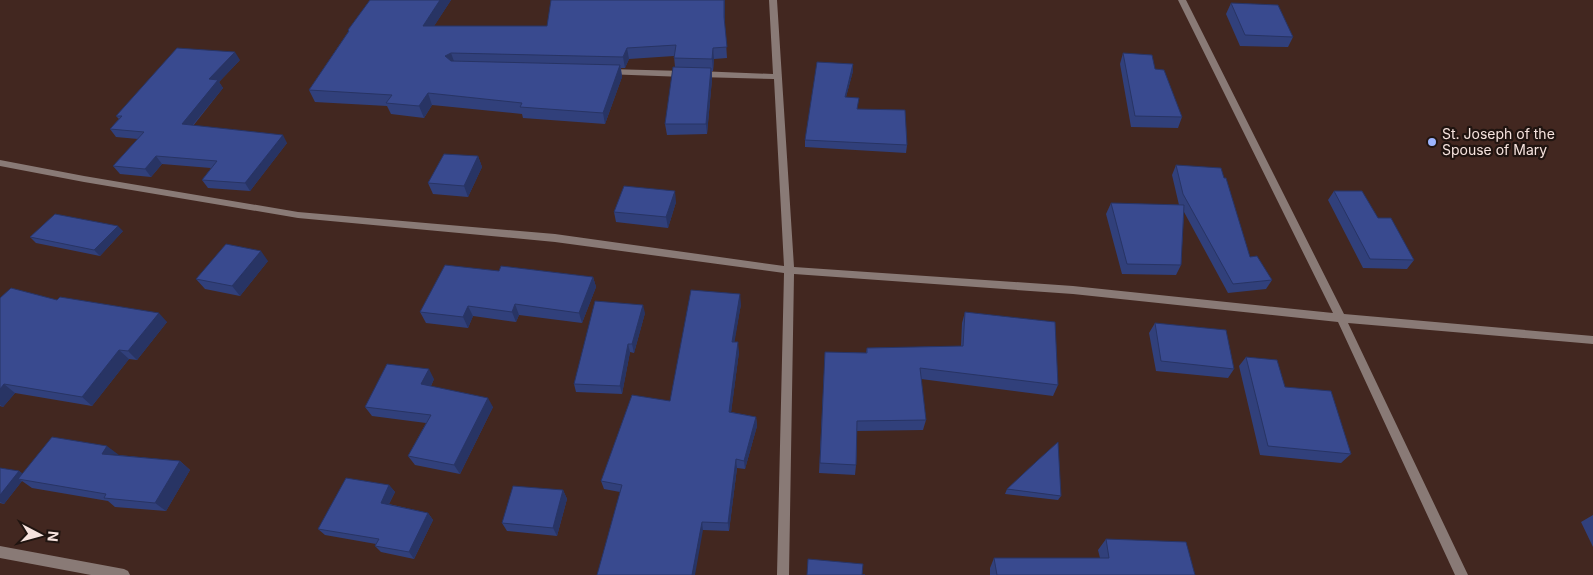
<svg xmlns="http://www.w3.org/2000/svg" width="1593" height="575" viewBox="0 0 1593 575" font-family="Inter,sans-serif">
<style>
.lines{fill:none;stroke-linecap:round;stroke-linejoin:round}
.street{fill:#897a76;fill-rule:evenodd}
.wall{fill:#31407b}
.shaded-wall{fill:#283464}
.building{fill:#394a8f;stroke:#283464}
.poi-dot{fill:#9db4fd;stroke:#201410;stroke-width:2}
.labels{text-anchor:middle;stroke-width:4.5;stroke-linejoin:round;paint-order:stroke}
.poi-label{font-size:14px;fill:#f6e3de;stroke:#201410;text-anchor:start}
</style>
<rect width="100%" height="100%" fill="#422720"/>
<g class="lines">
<path class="street" d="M769 0H777L794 267 1073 286 1333 313 1178 0H1186L1344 314 1593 336V344L1348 323 1468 575H1455L1338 322 1073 294 794 274 789 575H777L784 273 555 242 298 218 84 182 0 166V160L84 176 298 212 555 234 784 266 774 79 698 77 694 74 698 71 773 74Z
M608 69 684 71 688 74 684 77 605 74V70Z
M0 546 124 569 128 571 130 575H91L0 558Z"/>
</g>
<path class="wall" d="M370 0H451L434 26H547L565 0H725V27L727 58 714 59 713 71H712V79L707 134 667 135 665 124 675 67 674 56 629 59 625 68H621L622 77 605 124 523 118 522 114 432 105 424 118 391 114 387 106 315 102 309 90 348 32V30Z
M1231 3 1293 37 1288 47 1240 46 1226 14Z
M1123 53 1155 69 1182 117 1178 128 1131 127 1120 64Z
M240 60 219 82 223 88 193 126 287 143 250 191 208 188 202 180 211 168 162 164 151 177 120 174 113 166 138 139 116 137 110 129 119 119 116 116Z
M853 64V71L846 97 858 109 907 145 906 153 805 147V140Z
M478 156 482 167 468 197 433 194 428 183Z
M1176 165 1250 257 1272 280 1266 289 1228 293 1184 212 1181 265 1176 275 1122 274 1106 214 1111 203 1179 205 1172 175Z
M1334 191 1378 218 1414 260 1407 269 1363 268 1328 200Z
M676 202 668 228 616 222 614 212Z
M123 231 100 256 36 243 30 237Z
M268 261 240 296 205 289 196 279Z
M499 271 593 277 596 287 582 323 519 315 516 322 473 316 468 328 426 323 420 312Z
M0 298 57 300 167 322 137 360 129 359 92 406 15 393 3 407 0 406Z
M741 304 734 342 739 352 731 412 756 417 757 426 745 469 737 468 729 531 703 530 620 492 604 489 601 481 670 401Z
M965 312 1058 385 1053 396 921 379 926 420 923 430 857 431 856 465 855 475 819 473 825 352 866 353 867 348 961 346 962 323Z
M645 313 634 353 630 352 622 394 576 392 574 384Z
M1155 323 1234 369 1228 378 1156 371 1149 333Z
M1246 357 1285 387 1351 454 1341 463 1260 455 1239 366Z
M434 379 431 386 493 407 460 474 415 465 408 456 426 423 372 416 365 407Z
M118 455 180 461 190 470 166 511 115 507 108 501 32 488 22 481 4 504 0 503V468L19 471 23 474Z
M389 485 395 492 389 504 428 513 433 520 414 559 381 552 375 546 376 544 325 535 318 529Z
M1007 489 1061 496 1058 500 1005 494Z
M563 490 567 499 557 536 507 531 502 523Z
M1593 515V547L1581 522Z
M1106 539 1195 575H990V568L994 558H1100L1098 550Z"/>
<path class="shaded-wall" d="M440 0H451L427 37 423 26Z
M724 0H725V29L724 17Z
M627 48 629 59 625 68 623 57Z
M713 48 714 59 713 71 712 59Z
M235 52 240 60 219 82 223 88 187 132 182 124 209 79Z
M451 53 455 64 445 56Z
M853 64V71L844 104 845 97Z
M620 65 622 77 605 124 603 113Z
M711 68 712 79 707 134 706 124Z
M428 93 432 105 424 118 419 106Z
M283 135 287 143 250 191 245 183Z
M156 156 162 164 151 177 145 169Z
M478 156 482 167 468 197 464 186Z
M675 191 676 202 668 228 666 217Z
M118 226 123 231 100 256 94 250Z
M261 251 268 261 240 296 232 286Z
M593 277 596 287 582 323 579 313Z
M740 294 741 304 733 351 732 342Z
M515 304 519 315 516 322 512 312Z
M643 305 645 313 634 353 632 344Z
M468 306 473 316 468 328 463 317Z
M159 313 167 322 137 360 128 351Z
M738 342 739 352 730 421 729 412Z
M628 344 630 352 622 394 620 386Z
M119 350 129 359 92 406 82 397Z
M429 369 434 379 427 394 421 384Z
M4 384 15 393 3 407 0 405V389Z
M488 398 493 407 460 474 454 465Z
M756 417 757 426 745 469 744 461Z
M107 446 119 455 102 454Z
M736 459 737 468 729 531 728 523Z
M180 461 190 470 166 511 155 503Z
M19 471 26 476 18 479 22 481 4 504 0 502V495Z
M389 485 395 492 386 510 381 503Z
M563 490 567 499 557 536 553 528Z
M428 513 433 520 414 559 409 552Z
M702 522 703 530 695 575H692Z"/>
<path class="building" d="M370 0H440L423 26H547L551 0H724V17L727 47 713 48 712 59 674 58 676 45 627 48 623 57 451 53 445 56 451 61 620 65 603 113 520 107 522 103 428 93 419 106 386 103 392 95 309 90 349 31 348 30Z
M1231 3 1278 5 1293 37 1245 35Z
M177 48 235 52 209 79 218 80 182 124 283 135 245 183 202 180 217 161 156 156 145 169 113 166 144 132 110 129 122 116H116Z
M1123 53 1152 55 1155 69 1164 70 1182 117 1135 116Z
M817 62 853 64 845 97 859 98 857 109 905 110 907 145 805 140Z
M673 67 711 68 706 124H665Z
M444 154 478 156 464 186 428 183Z
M1176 165 1221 168 1224 178H1226L1250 257 1257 256 1272 280 1233 284 1183 194Z
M624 186 675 191 666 217 614 212Z
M1334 191H1362L1378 218H1391L1414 260 1370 259Z
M1111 203 1184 205 1181 265 1127 264Z
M55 214 118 226 94 250 30 237Z
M226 244 261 251 232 286 196 279Z
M445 265 499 271 501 266 593 277 579 313 515 304 512 312 468 306 463 317 420 312Z
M11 288 57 300 60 297 159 313 128 351 119 350 82 397 4 384 0 389V298Z
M691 290 740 294 732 342H738L729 412 756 417 744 461 736 459 728 523 702 522 692 575H597L622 485 601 481 632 395 670 401Z
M595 301 643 305 632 344H628L620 386 574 384Z
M965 312 1055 322 1058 385 920 368 926 420 857 421 856 465 820 463 825 352 867 353V348L963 346Z
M1155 323 1226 330 1234 369 1161 361Z
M1246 357 1277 360 1285 387 1331 391 1351 454 1268 446Z
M387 364 429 369 421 384 488 398 454 465 408 456 431 415 365 407Z
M52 437 107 446 102 454 180 461 155 503 104 498 106 494 18 479Z
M1058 442 1061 496 1007 489 1037 461Z
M0 468 19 471 0 495Z
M346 478 389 485 381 503 428 513 409 552 375 546 379 539 318 529Z
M513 486 563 490 553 528 502 523Z
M1106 539 1186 542 1195 575H997L994 558H1109Z
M808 559 863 564 862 575H865H807Z"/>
<circle class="poi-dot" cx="1432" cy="142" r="5"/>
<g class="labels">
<g class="poi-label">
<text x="1442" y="139">St. Joseph of the<tspan x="1442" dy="16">Spouse of Mary</tspan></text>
</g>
</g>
<g transform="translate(40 535) rotate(96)" stroke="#201410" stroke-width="4" paint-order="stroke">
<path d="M0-4L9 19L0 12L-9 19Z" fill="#f6e3de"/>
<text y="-8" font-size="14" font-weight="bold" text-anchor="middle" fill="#f6e3de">N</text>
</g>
</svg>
